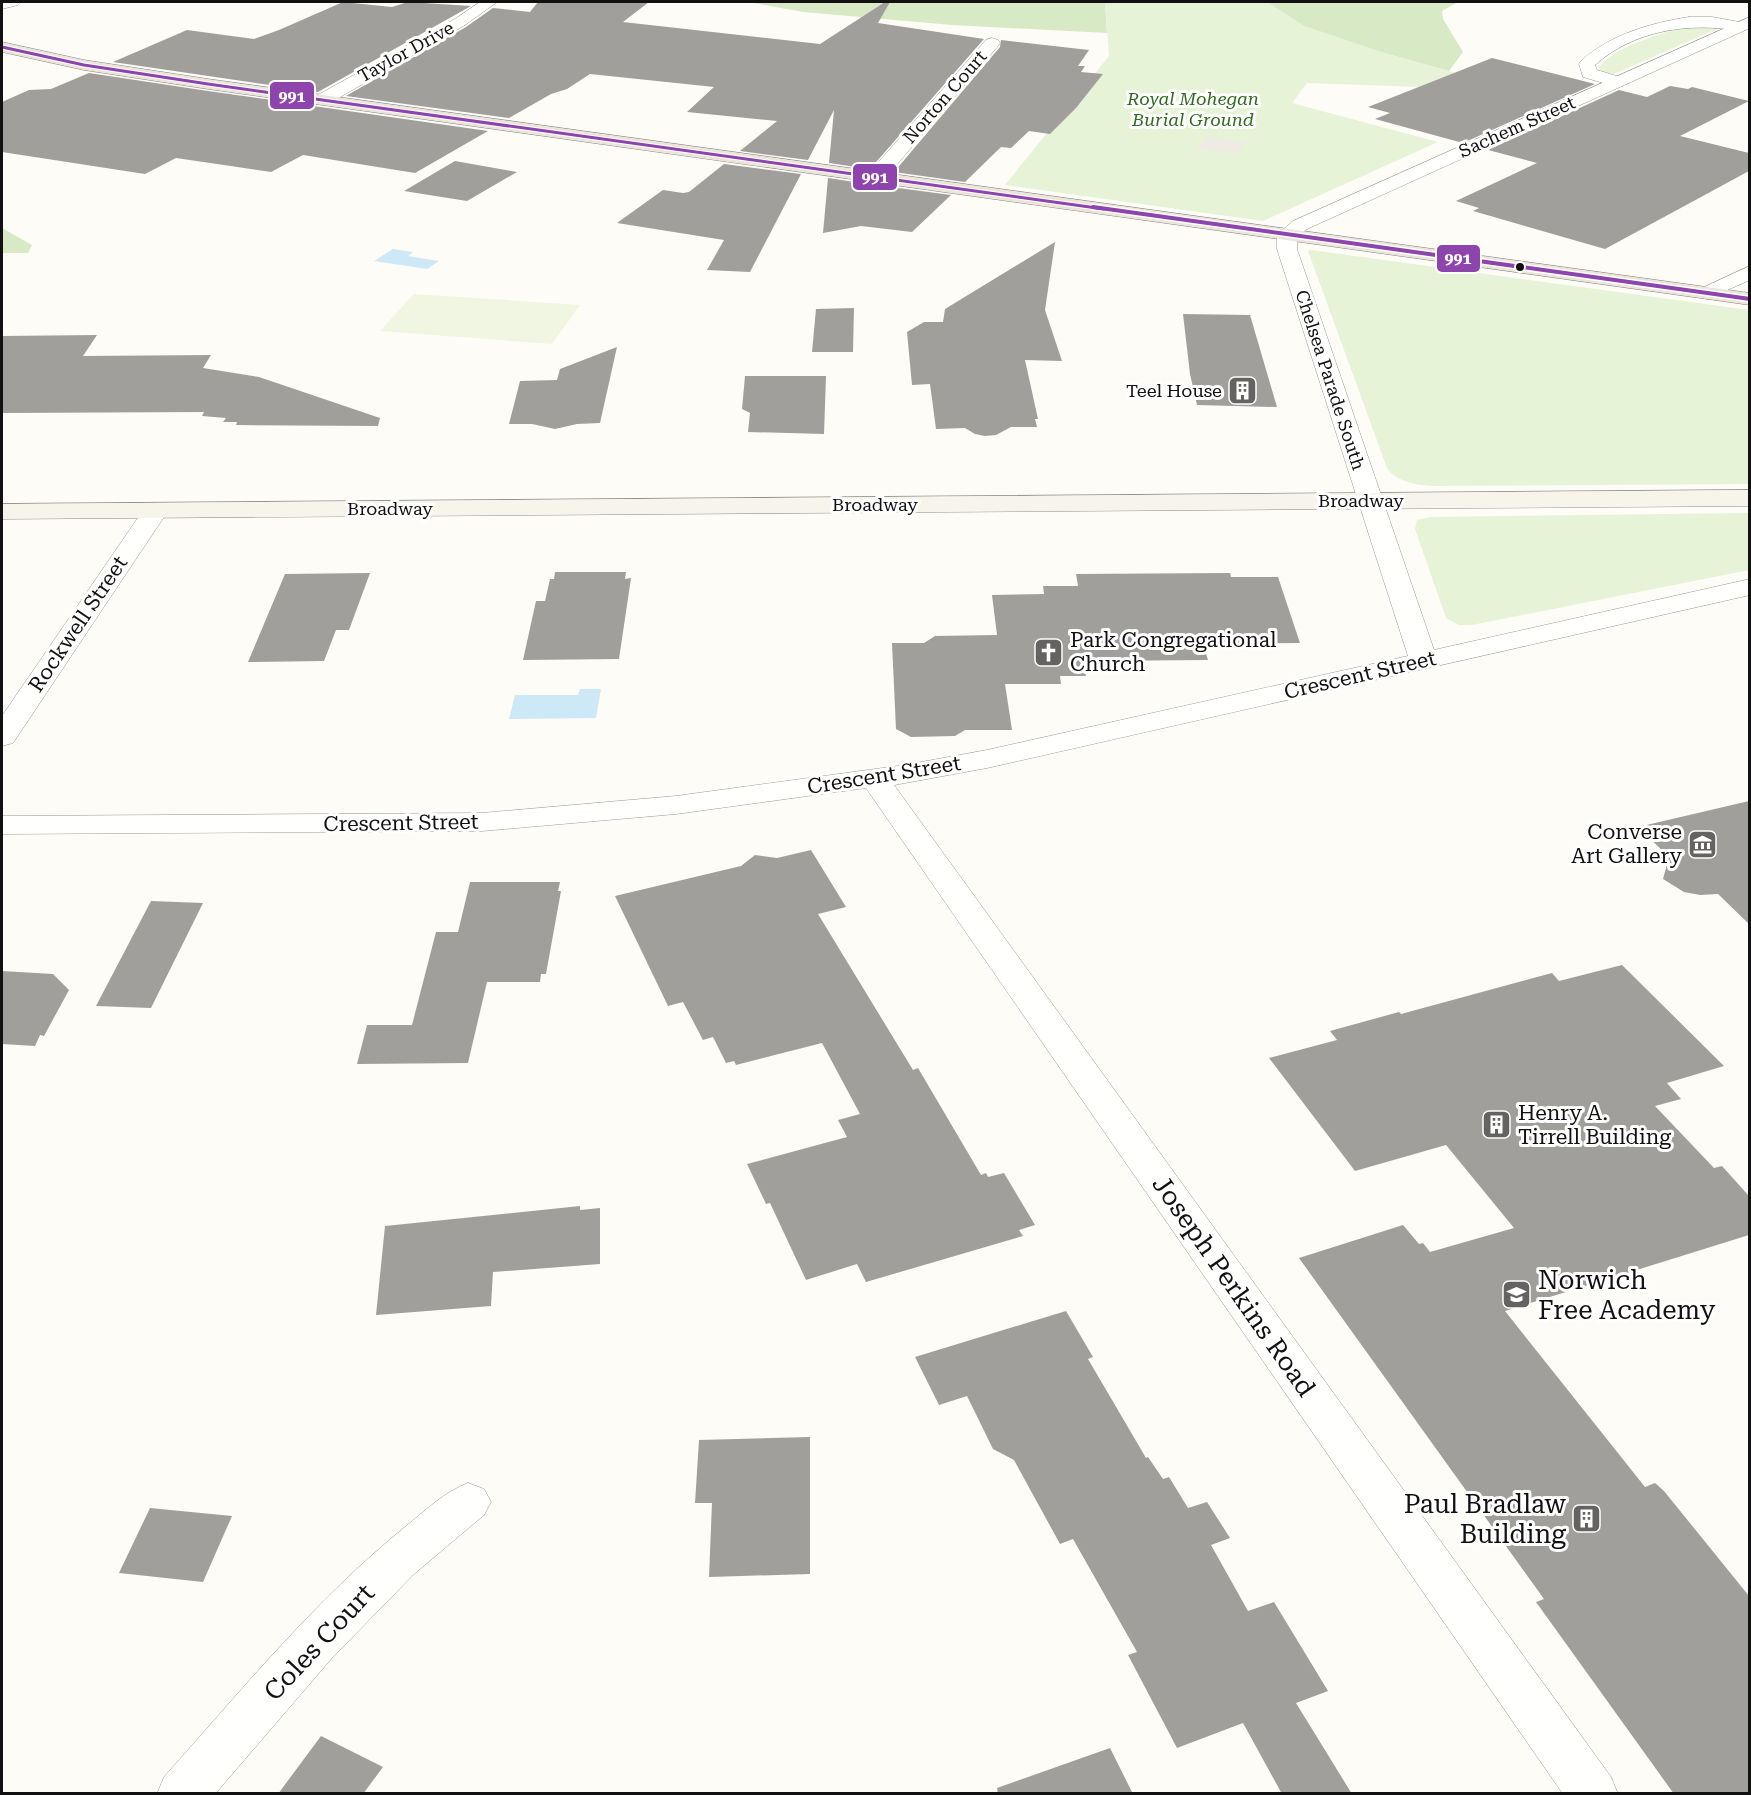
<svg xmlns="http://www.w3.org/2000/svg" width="1751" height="1795" viewBox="0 0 1751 1795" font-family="'Roboto Serif',serif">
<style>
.green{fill:#e7f3d7}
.forest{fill:#d8eac5}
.pitch{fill:#f0f6e1}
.plaza{fill:#edebe2}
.water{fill:#cde8f7}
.building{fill:#a19f9c}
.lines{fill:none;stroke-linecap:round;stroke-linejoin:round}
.minor-casing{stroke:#979795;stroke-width:1}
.tertiary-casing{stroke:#979795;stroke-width:1}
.secondary-casing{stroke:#8e8d8b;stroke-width:1}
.trunk-casing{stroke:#858482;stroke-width:1}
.minor{fill:#fffffe;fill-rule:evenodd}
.tertiary{fill:#fffffe;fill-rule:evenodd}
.secondary{fill:#f6f4eb;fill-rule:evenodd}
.trunk{fill:#ece5da;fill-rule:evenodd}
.bus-1-far1-casing{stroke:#fff;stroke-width:5}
.bus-1-casing{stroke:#fff;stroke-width:7}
.bus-1-far1{stroke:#8e44ad;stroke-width:3}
.bus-1{stroke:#8e44ad;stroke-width:4}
.bus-dot{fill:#111;stroke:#fff;stroke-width:2}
.labels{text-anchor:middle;stroke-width:6;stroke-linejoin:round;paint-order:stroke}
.far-street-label{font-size:18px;fill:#111;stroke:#fff}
.far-park-label{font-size:18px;font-style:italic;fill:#2f6b1f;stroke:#fff}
.far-poi-label{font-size:18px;fill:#111;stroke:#fff;text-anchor:end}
.street-label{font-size:21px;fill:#111;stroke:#fff}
.poi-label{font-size:21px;fill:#111;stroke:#fff;text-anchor:start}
.near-poi-label{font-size:26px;fill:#111;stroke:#fff;text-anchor:start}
.near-street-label{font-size:26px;fill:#111;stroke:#fff}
.line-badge{stroke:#fff;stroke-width:2}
.badge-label{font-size:16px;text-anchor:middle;font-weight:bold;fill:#fff}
</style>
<rect width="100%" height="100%" fill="#fdfcf7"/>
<path class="green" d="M1105 2H1267L1304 26 1381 52 1491 83 1421 87 1307 83 1292 103 1438 142 1263 221 1005 185 1109 56Z
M1688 26 1721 27 1614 74 1603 72 1599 69C1607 49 1668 31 1688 26Z
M1311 250 1749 310V484L1432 486C1417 485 1396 482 1387 468L1308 251Z
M1749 513V570L1472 625H1459L1446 618 1415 529 1417 520 1430 517Z"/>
<path class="forest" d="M749 2H1105L1107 33 952 25 803 12Z
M1267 2H1458L1442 11 1443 19 1463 52 1449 71 1381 52 1304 26Z
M2 228 32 245 28 253H2Z"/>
<path class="pitch" d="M414 294 580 305 552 344 380 331Z"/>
<path class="plaza" d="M1207 136 1213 137 1248 141 1237 154 1196 149Z"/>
<path class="water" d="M393 249 413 252 408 256 439 261 427 269 374 261Z
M580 689H601L596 718 509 719 515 695H578Z"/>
<path class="building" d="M343 2 392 7 408 2 471 6 318 92 113 62 187 30 254 39 279 30Z
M538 2H649L623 22 820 44 885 2H890L878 23 984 39 870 169 829 163 834 110 808 160 740 151 777 121 687 112 714 87 590 74 567 89 551 94 509 118 346 96 466 27 493 8 530 12Z
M1001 40 1089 50 1078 66H1085L1081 72 1103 74 1076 108 1050 134 1029 131 1011 148 1001 147 965 182 894 172 1000 47Z
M1492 58 1595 84 1463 143 1375 119 1390 113 1368 107Z
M89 73 208 91 488 131 415 173 303 155 271 172 176 158 145 174 2 152V102L29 90 51 89Z
M1670 86 1688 89 1692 87 1749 101 1680 136 1749 153V171L1605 249 1473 211 1479 208 1456 201 1537 163 1488 150 1619 90 1647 97Z
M455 161 517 172 467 201 404 191Z
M724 164 801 174 750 272 707 270 724 240 617 223 663 190 683 193 689 192Z
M828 178 868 184 951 195 912 232 861 226 823 233Z
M1055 242 1045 310 1062 361 1025 360 1038 419H1035L1037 427H1011L996 435 985 436 975 434 965 428 936 429 930 384 912 385 907 332 924 322H943L945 309Z
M854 308 853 352H812L816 309Z
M1183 314 1250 315 1277 407 1197 405 1190 374Z
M97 335 83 356 211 355 203 368 259 377 380 418 378 426 236 425 237 422H223L226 418 202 416 204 412 2 413V336Z
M617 347 600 423 577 424 555 429 532 424H509L520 381 557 380 560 369Z
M745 376H826L824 434 748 432 750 413 742 409Z
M555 572H626L625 579 631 578 619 659 523 660 536 601H545L550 579H554Z
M370 573 349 630H336L324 661 248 662 285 574Z
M1230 573 1231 577H1278L1300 643 1203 644 1208 660 1084 661 1086 676H1060L1061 684H1005L1012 730H965L955 736 911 737 896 729 892 643H924L935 636 997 635 992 595 1044 594 1043 586H1078L1076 574Z
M1749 801V924L1718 894 1700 895 1684 892 1663 879 1669 857 1638 827Z
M811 850 846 907 818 914 913 1070 918 1068 981 1175 986 1173 988 1177 1004 1173 1035 1225 1019 1230 1023 1236 866 1282 857 1264 806 1280 770 1203 766 1204 747 1164 847 1137 838 1120 860 1114 822 1043 736 1065 734 1061 726 1063 713 1037 703 1040 683 1002 668 1006 615 896 741 866 755 855 777 858Z
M470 882H560L558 891H561L546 974H541L540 982H487L468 1063 357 1064 367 1025H412L436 932H458Z
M151 901 203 903 151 1008 96 1006Z
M1622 965 1724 1066 1667 1083 1681 1099 1655 1106 1714 1168 1722 1166 1749 1196V1235L1505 1311 1645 1487 1655 1483 1664 1491 1749 1596V1794H1674L1536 1602 1544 1599 1299 1258 1403 1225 1419 1244 1423 1243 1430 1252 1514 1228 1446 1145 1355 1171 1269 1058 1337 1040 1330 1031 1399 1012 1401 1014 1552 973 1559 981Z
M2 971 53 974 69 990 44 1036 40 1035 35 1046 2 1044Z
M580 1206V1210L600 1208V1264L493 1272 491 1306 376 1315 385 1226Z
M1066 1311 1093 1357 1088 1359 1146 1458 1148 1457 1163 1479 1169 1477 1188 1508 1207 1502 1230 1538 1211 1545 1248 1611 1274 1602 1328 1691 1296 1703 1352 1794H1282L1243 1723 1177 1748 1128 1655 1137 1652 1073 1539 1060 1544 1014 1460 993 1449 967 1396 939 1405 915 1357Z
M810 1437V1574L709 1577 712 1503H695L699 1440Z
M150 1508 232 1516 203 1582 119 1573Z
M321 1736 383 1767 363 1794H278Z
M1110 1748 1133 1794H998L997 1788Z"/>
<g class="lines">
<defs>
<path id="minor" d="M2 2H21L18 5 2 9Z
M480 2H497L465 25 328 104H316L313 100 316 96 455 19Z
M1689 17H1712L1745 23 1747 26 1739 31C1690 22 1634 30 1595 65L1597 70 1623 78 1625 82 1623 86 1617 87 1583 77 1579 64 1581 61C1611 34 1651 23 1689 17Z
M992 38 998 40 1000 43 998 46 882 182H868L866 178 868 174 986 40Z
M1287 229 1294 231 1297 235V249L1434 650 1750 579V595L987 768 894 785 1611 1777 1618 1794H1563L866 788 676 814 482 831 2 834V816L482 813 676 796 905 765 987 750 1408 656 1277 249V235L1280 231Z
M1750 266V280L1707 299 1700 297 1697 293 1700 289Z
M155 503 164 506 168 511 13 743 2 746V716L146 506Z
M468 1483 484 1489 491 1502 484 1515 413 1575 332 1658 215 1794H157L164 1777C241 1691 315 1600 405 1527 425 1511 444 1492 468 1483Z"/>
<path id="tertiary" d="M1750 17V28L1307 229C1298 236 1292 242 1280 239L1277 235 1293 221Z"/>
<path id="secondary" d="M1750 490V506L2 519V504Z"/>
<path id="trunk" d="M2 42 84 60 208 79 1750 293V305L208 89 84 70 2 52Z"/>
</defs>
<use href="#minor" class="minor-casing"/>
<use href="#tertiary" class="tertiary-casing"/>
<use href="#secondary" class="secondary-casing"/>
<use href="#trunk" class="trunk-casing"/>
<use href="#minor" class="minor"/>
<use href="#tertiary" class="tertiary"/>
<use href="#secondary" class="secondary"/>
<use href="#trunk" class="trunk"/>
<defs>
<path id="bus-1-far1" d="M2 47 84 65 208 84 1104 209"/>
<path id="bus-1" d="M1093 207 1750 299"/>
</defs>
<use href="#bus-1-far1" class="bus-1-far1-casing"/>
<use href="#bus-1" class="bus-1-casing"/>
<use href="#bus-1-far1" class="bus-1-far1"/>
<use href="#bus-1" class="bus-1"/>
</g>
<defs>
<symbol id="building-square" viewBox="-11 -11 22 22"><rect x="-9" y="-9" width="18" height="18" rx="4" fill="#646362" stroke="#fff"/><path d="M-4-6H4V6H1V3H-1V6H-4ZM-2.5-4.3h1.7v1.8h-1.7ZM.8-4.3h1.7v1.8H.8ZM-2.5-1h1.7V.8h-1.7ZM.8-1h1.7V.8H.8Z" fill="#fff"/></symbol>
<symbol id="church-square" viewBox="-11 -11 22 22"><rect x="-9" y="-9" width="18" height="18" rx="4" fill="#646362" stroke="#fff"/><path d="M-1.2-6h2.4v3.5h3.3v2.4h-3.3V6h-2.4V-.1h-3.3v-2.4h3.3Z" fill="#fff"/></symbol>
<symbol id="museum-square" viewBox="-11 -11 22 22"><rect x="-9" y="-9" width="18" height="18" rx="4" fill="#646362" stroke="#fff"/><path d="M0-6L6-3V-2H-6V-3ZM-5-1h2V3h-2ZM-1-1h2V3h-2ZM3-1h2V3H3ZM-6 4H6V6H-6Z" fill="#fff"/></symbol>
<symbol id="school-square" viewBox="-11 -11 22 22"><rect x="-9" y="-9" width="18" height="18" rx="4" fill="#646362" stroke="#fff"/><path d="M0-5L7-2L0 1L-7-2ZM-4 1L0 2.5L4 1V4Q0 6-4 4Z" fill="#fff"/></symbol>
</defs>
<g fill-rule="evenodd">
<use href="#building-square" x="1226" y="374" width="33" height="33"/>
<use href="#church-square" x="1032" y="636" width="33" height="33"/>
<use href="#museum-square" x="1686" y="828" width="33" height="33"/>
<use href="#building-square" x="1480" y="1108" width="33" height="33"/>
<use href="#school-square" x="1500" y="1278" width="33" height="33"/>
<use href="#building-square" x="1570" y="1502" width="33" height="33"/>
</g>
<circle class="bus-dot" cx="1520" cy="267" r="5"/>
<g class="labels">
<g class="far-street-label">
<text transform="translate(406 52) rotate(-29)" y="6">Taylor Drive</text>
<text transform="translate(945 97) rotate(-49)" y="6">Norton Court</text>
<text transform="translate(1517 127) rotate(-24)" y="6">Sachem Street</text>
<text transform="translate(1330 380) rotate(72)" y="6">Chelsea Parade South</text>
<text x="1361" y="507">Broadway</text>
<text x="875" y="511">Broadway</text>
<text x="390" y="515">Broadway</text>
</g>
<g class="far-park-label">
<text x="1193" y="105">Royal Mohegan<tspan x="1193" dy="21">Burial Ground</tspan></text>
</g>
<g class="far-poi-label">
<text x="1222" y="397">Teel House</text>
</g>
<g class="street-label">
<text transform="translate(78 624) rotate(-56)" y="7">Rockwell Street</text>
<text transform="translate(1360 675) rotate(-13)" y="7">Crescent Street</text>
<text transform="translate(884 775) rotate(-9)" y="7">Crescent Street</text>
<text transform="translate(401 823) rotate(-1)" y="7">Crescent Street</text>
</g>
<g class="poi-label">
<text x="1070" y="647">Park Congregational<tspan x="1070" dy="24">Church</tspan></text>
<text x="1682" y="839" text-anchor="end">Converse<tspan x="1682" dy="24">Art Gallery</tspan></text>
<text x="1518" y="1120">Henry A.<tspan x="1518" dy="24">Tirrell Building</tspan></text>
</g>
<g class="near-poi-label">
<text x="1538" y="1289">Norwich<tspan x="1538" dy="30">Free Academy</tspan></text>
<text x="1566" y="1513" text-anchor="end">Paul Bradlaw<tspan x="1566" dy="30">Building</tspan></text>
</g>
<g class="near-street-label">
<text transform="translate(1234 1286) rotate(55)" y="9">Joseph Perkins Road</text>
<text transform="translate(319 1642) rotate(-47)" y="9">Coles Court</text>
</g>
</g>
<g class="line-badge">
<rect x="269" y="81" width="46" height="29" rx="6" fill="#8e44ad"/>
<rect x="852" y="163" width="46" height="28" rx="6" fill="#8e44ad"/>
<rect x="1436" y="244" width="45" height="29" rx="6" fill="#8e44ad"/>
</g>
<g class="badge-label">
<text x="292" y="102">991</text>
<text x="875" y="183">991</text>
<text x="1458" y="264">991</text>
</g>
<rect width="1751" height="1795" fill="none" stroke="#111111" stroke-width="6"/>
</svg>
